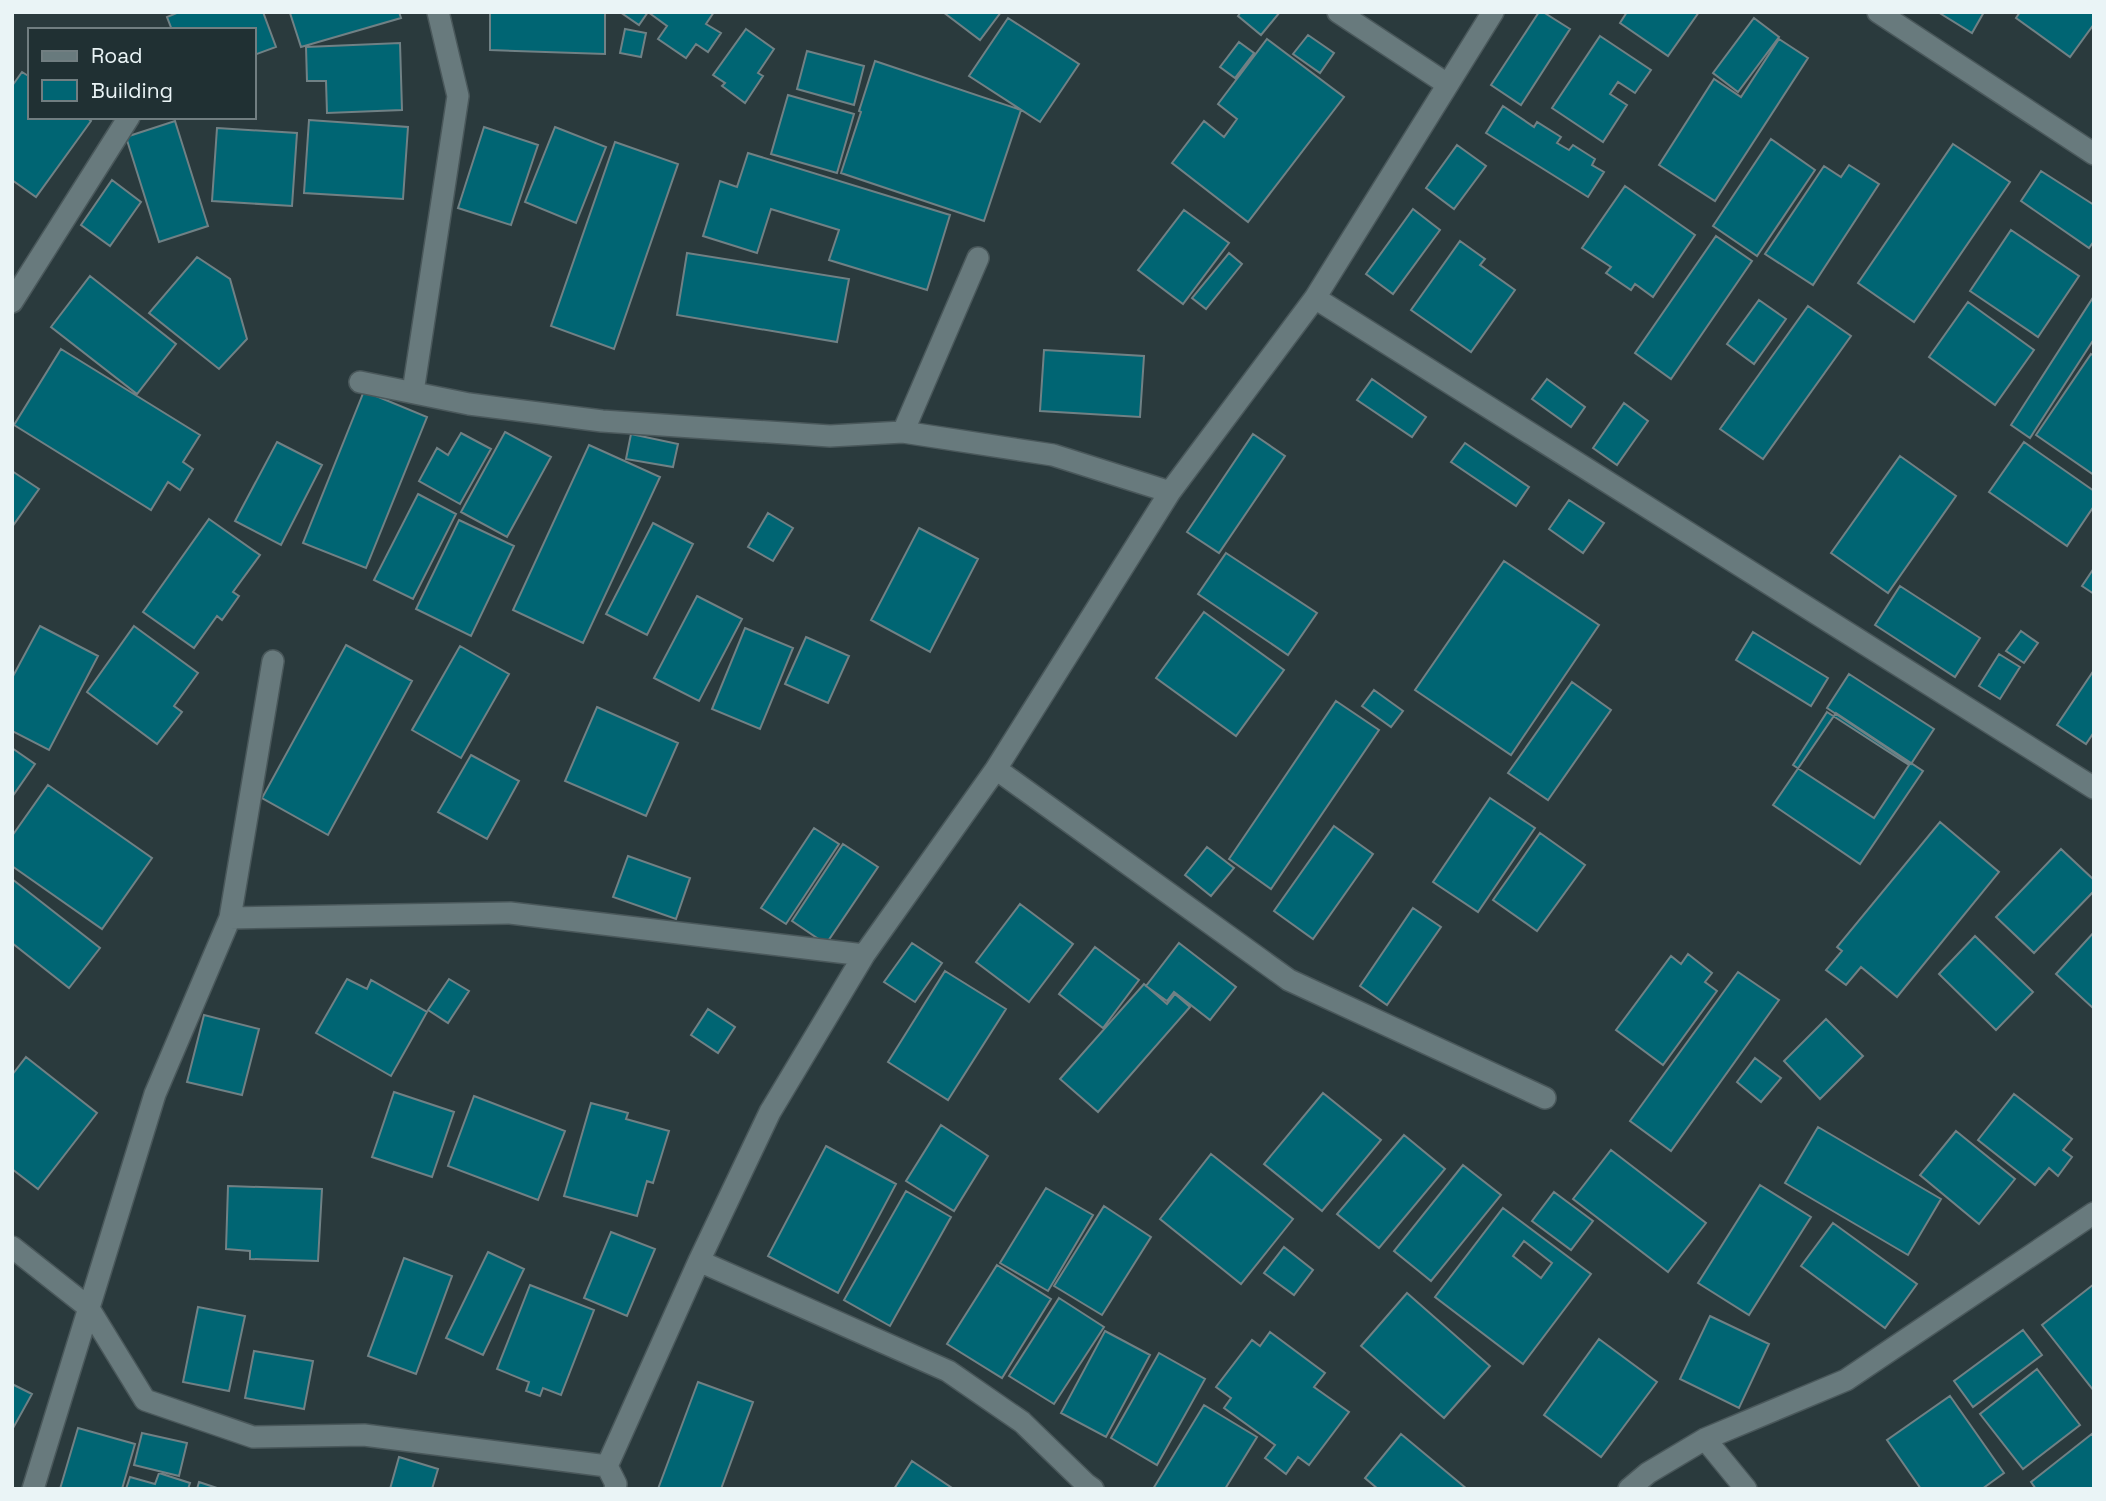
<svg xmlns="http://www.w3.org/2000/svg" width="2106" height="1501" viewBox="0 0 2106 1501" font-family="'Space Grotesk',sans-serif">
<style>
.building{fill:#006573;stroke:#708185;stroke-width:2;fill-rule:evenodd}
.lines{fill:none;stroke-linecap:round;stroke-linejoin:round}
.minor-casing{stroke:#4a585b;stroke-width:24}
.minor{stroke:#687a7d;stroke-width:21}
</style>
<rect width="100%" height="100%" fill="#2a3a3d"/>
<path class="building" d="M179 12H263L276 47 254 55V30H172L167 17Z
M399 12 401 18 301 47 290 13Z
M490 12H605V54L490 50Z
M620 12H648L639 25Z
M648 12H714L706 24 721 33 708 52 696 44 686 58 658 39 667 26Z
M943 12H1001L980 40Z
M1241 12H1280L1261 35 1238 16Z
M1539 12H1543L1570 29 1521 105 1491 85Z
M1627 12H1699L1668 56 1620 23Z
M1938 12H1984L1972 33Z
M2020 12H2094V24L2070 57 2016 18Z
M1008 18 1079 64 1040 122 969 76Z
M1754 18 1779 37 1738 92 1713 73Z
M625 29 646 33 641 57 620 53Z
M746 29 774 49 758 73 763 76 745 103 722 86 725 83 713 75Z
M1308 35 1334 53 1320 73 1293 54Z
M1600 36 1651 70 1635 93 1618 82 1610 94 1627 105 1603 142 1552 108Z
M1267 39 1344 97 1248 222 1172 163 1204 121 1224 137 1237 119 1218 104Z
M1779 39 1808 58 1715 201 1659 165 1714 79 1741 97Z
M1239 42 1254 53 1235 78 1220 67Z
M400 43 402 110 327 113 326 81H307L306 47Z
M807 51 864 66 854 105 797 89Z
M875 61 1021 110 984 221 841 173 861 112 859 111Z
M22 72 30 77V117H86L91 121 36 197 12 180V86Z
M788 95 854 114 837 173 771 154Z
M1503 106 1534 127 1537 122 1561 137 1557 143 1569 150 1573 145 1595 159 1592 165 1604 172 1588 197 1486 133Z
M309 120 408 127 403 199 304 193Z
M175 121 208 226 159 242 126 137Z
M484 127 538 145 511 225 458 208Z
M555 127 606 147 576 223 525 202Z
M217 128 297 133 292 206 212 201Z
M1771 139 1815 170 1757 256 1713 226Z
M615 142 678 164 614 349 551 326Z
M1953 144 2010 182 1914 322 1858 283Z
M1457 145 1486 166 1454 209 1426 188Z
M748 153 950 215 927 290 829 260 839 230 771 209 757 253 703 236 720 181 737 187Z
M1849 165 1879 184 1813 285 1765 254 1824 166 1841 177Z
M2041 171 2094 205V241L2089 248 2021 201Z
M112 180 141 202 110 246 81 225Z
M1625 186 1695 235 1653 297 1635 284 1631 290 1606 273 1611 267 1582 248Z
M1413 209 1440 230 1393 294 1366 274Z
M1184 210 1229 243 1183 304 1138 270Z
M2011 230 2079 276 2038 337 1970 291Z
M1716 236 1752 261 1671 379 1635 353Z
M1460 241 1485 259 1480 265 1515 290 1471 352 1411 310Z
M687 253 849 279 837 342 677 315Z
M1229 253 1242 264 1206 309 1192 298Z
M197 257 230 279 247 339 219 369 149 313Z
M90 276 176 344 137 394 51 327Z
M2094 296V339L2030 438 2011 425Z
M1759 300 1786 319 1754 364 1727 344Z
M1968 302 2034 350 1995 405 1929 357Z
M1808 306 1851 336 1763 459 1720 429Z
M61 349 200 435 183 462 193 469 180 490 168 482 151 510 14 425Z
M1044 350 1144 356 1140 417 1040 411Z
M2091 354 2094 356V475L2036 435Z
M1372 379 1426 417 1412 437 1357 400Z
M1547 379 1585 407 1571 427 1532 399Z
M364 391 427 417 366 568 303 543Z
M1624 403 1648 421 1617 465 1593 448Z
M505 432 551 457 507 537 461 512Z
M461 433 491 449 460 504 419 481 437 448 448 455Z
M631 434 678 444 673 467 626 459Z
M1253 434 1285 456 1219 553 1187 532Z
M277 442 322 465 281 545 235 521Z
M2024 442 2094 491V506L2067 546 1989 492Z
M1465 443 1529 487 1516 506 1451 462Z
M589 445 660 477 583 643 513 610Z
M1900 456 1956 496 1888 593 1831 553Z
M12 471 39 489 12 527Z
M418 494 456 514 413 599 374 580Z
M1569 500 1604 523 1583 553 1549 529Z
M768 513 793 528 773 561 748 547Z
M209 519 260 555 233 592 239 596 222 620 217 616 194 648 143 612Z
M459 520 514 546 471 636 416 609Z
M653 523 693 544 647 635 606 614Z
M919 528 978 559 930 652 871 620Z
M1226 553 1317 613 1288 655 1198 594Z
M1504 561 1599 625 1511 755 1415 690Z
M2094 568V594L2082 586Z
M1900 586 1980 638 1955 677 1875 625Z
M697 596 742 619 699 701 654 678Z
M1204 612 1284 670 1236 736 1156 678Z
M40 626 98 656 49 750 12 731V678Z
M134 626 198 673 174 706 182 712 157 744 87 692Z
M745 628 793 648 760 729 712 709Z
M2021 631 2038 643 2024 663 2006 651Z
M1753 632 1828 678 1811 706 1736 660Z
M806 637 849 656 828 703 785 684Z
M346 645 412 681 328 835 262 798Z
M460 646 509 674 461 758 412 730Z
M1999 654 2020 667 2000 699 1979 686Z
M2094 670V732L2086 744 2057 725Z
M1849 674 1934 729 1911 764 1827 708Z
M1572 682 1611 710 1548 800 1508 773Z
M1374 690 1403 711 1391 727 1362 706Z
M1336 701 1379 730 1271 889 1229 859Z
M597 707 678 743 646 816 565 781Z
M1827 712 1909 765 1874 818 1793 765Z
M1836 713 1923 771 1860 864 1773 805Z
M12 748 35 764 12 797Z
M471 755 519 781 487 839 438 812Z
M48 785 152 858 102 929 12 866V836Z
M1490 798 1535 828 1478 912 1433 882Z
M1940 822 1999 872 1897 997 1861 967 1846 985 1826 970 1842 951 1837 947Z
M1334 826 1373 854 1313 939 1274 911Z
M814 828 839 844 786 924 761 908Z
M1540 833 1585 865 1537 931 1493 900Z
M843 844 878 867 826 944 792 921Z
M1207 847 1234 868 1211 896 1185 875Z
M2061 849 2094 880V891L2034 953 1996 917Z
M628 856 690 878 676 919 613 897Z
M12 879 100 948 69 988 12 943Z
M1020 904 1073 944 1029 1002 976 962Z
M1413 908 1441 927 1387 1005 1360 986Z
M2094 932V1009L2056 974Z
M1975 936 2033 992 1996 1030 1939 974Z
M912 943 942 963 915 1002 884 982Z
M1179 943 1236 987 1210 1020 1174 992 1167 1001 1146 986Z
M1095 947 1139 980 1103 1028 1059 994Z
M1688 954 1712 973 1705 982 1717 991 1663 1065 1616 1030 1671 956 1681 964Z
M945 971 1006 1009 948 1100 888 1062Z
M1738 972 1779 1000 1671 1151 1630 1121Z
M347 979 367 989 371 980 427 1012 391 1076 316 1033Z
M449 979 469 991 448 1023 428 1010Z
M1144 984 1167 1004 1175 994 1190 1007 1098 1112 1060 1079Z
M708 1009 735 1027 718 1053 691 1035Z
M204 1015 259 1029 242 1095 187 1082Z
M1826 1019 1863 1056 1820 1099 1784 1061Z
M26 1057 97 1113 38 1189 12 1169V1075Z
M1755 1058 1781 1078 1761 1102 1737 1082Z
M394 1092 454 1112 432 1177 372 1157Z
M1323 1093 1381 1140 1322 1211 1264 1164Z
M2014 1094 2072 1139 2063 1150 2072 1157 2058 1176 2049 1168 2035 1185 1978 1140Z
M474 1096 565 1131 538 1200 448 1166Z
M591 1103 628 1113 626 1119 669 1131 653 1183 647 1181 637 1216 564 1196Z
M941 1125 988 1156 954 1211 906 1181Z
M1818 1127 1941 1199 1908 1255 1785 1183Z
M1956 1131 2015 1179 1979 1224 1920 1175Z
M1404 1135 1445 1169 1379 1248 1337 1214Z
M826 1146 896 1184 838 1293 768 1256Z
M1611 1150 1706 1223 1668 1272 1573 1199Z
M1211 1154 1293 1219 1241 1284 1160 1219Z
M1463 1165 1501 1195 1431 1281 1394 1251Z
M1760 1185 1811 1217 1749 1315 1698 1283Z
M228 1186 322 1189 318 1261 250 1259V1251L226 1249Z
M1046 1188 1093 1215 1048 1291 1000 1263Z
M906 1191 951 1217 890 1326 844 1300Z
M1554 1192 1593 1221 1571 1250 1532 1221Z
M1104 1206 1151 1237 1102 1315 1054 1286Z
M1503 1208 1591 1274 1523 1364 1435 1297ZM1524 1241 1552 1263 1541 1278 1513 1256Z
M1833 1223 1917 1284 1885 1328 1801 1266Z
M611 1232 655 1249 627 1316 584 1298Z
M1284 1247 1313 1270 1294 1295 1264 1273Z
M488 1252 524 1269 483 1355 446 1338Z
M404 1258 452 1276 416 1374 368 1356Z
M997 1265 1051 1299 1002 1378 947 1344Z
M2094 1284V1391L2042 1325Z
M530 1285 594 1310 561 1395 543 1388 540 1396 526 1391 529 1382 497 1369Z
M1407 1293 1490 1366 1444 1418 1361 1346Z
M1059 1298 1104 1327 1054 1404 1009 1376Z
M198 1307 245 1316 229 1391 183 1382Z
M1710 1316 1769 1344 1739 1408 1680 1379Z
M2023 1330 2042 1355 1973 1407 1954 1381Z
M1105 1331 1150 1355 1106 1437 1061 1413Z
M1270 1332 1325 1373 1314 1387 1349 1412 1309 1465 1298 1457 1286 1474 1265 1458 1275 1445 1224 1408 1231 1398 1216 1387 1252 1340 1260 1346Z
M1599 1339 1657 1382 1601 1457 1544 1415Z
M254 1351 313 1361 304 1409 245 1398Z
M1159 1353 1205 1379 1157 1465 1111 1438Z
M2037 1369 2080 1425 2023 1469 1980 1414Z
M698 1382 753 1402 721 1489H658Z
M12 1384 32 1394 12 1430Z
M1950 1396 2004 1473 1982 1489H1921L1887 1440Z
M1204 1405 1257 1437 1225 1489H1153Z
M78 1428 135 1444 122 1489H60Z
M142 1433 187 1443 179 1476 134 1465Z
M2093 1433 2094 1489H2036L2031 1482Z
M1401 1434 1467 1489H1378L1365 1478Z
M399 1457 438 1469 432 1489H390Z
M912 1461 952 1488 951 1489H894Z
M159 1473 190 1483 188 1489H126L130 1477 155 1484Z
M199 1482 220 1489H197Z"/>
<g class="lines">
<defs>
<path id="minor" d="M1338 12 1447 84
M1878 12 2094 154
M1315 298 2094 788
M12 302 129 117
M360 382 469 404 602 421 830 436 903 432 1053 455 1170 492
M413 392 458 96 438 12
M903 432 978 258
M996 769 1289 980 1545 1098
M230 918 510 913 864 955
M12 1247 88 1307 145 1400 253 1437 364 1435 607 1466
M699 1261 948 1371 1022 1422 1086 1484 1093 1489
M1705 1439 1746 1489
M33 1489 155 1094 230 918 273 661
M615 1489 616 1484 607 1466 699 1261 770 1112 864 955 996 769 1170 492 1315 298 1493 12
M1629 1489 1648 1473 1705 1439 1846 1380 2094 1213"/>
</defs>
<use href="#minor" class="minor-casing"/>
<use href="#minor" class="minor"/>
</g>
<rect width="2106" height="1501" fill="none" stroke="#eaf4f6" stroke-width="28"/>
<rect x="28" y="28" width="228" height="91" fill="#203033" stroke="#717e81" stroke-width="2"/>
<rect x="42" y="51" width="35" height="10" fill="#687a7d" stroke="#717e81" stroke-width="2"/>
<text x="91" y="63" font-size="21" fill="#eaf4f6">Road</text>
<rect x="42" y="80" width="35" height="21" fill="#006573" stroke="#717e81" stroke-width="2"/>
<text x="91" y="98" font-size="21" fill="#eaf4f6">Building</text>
</svg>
